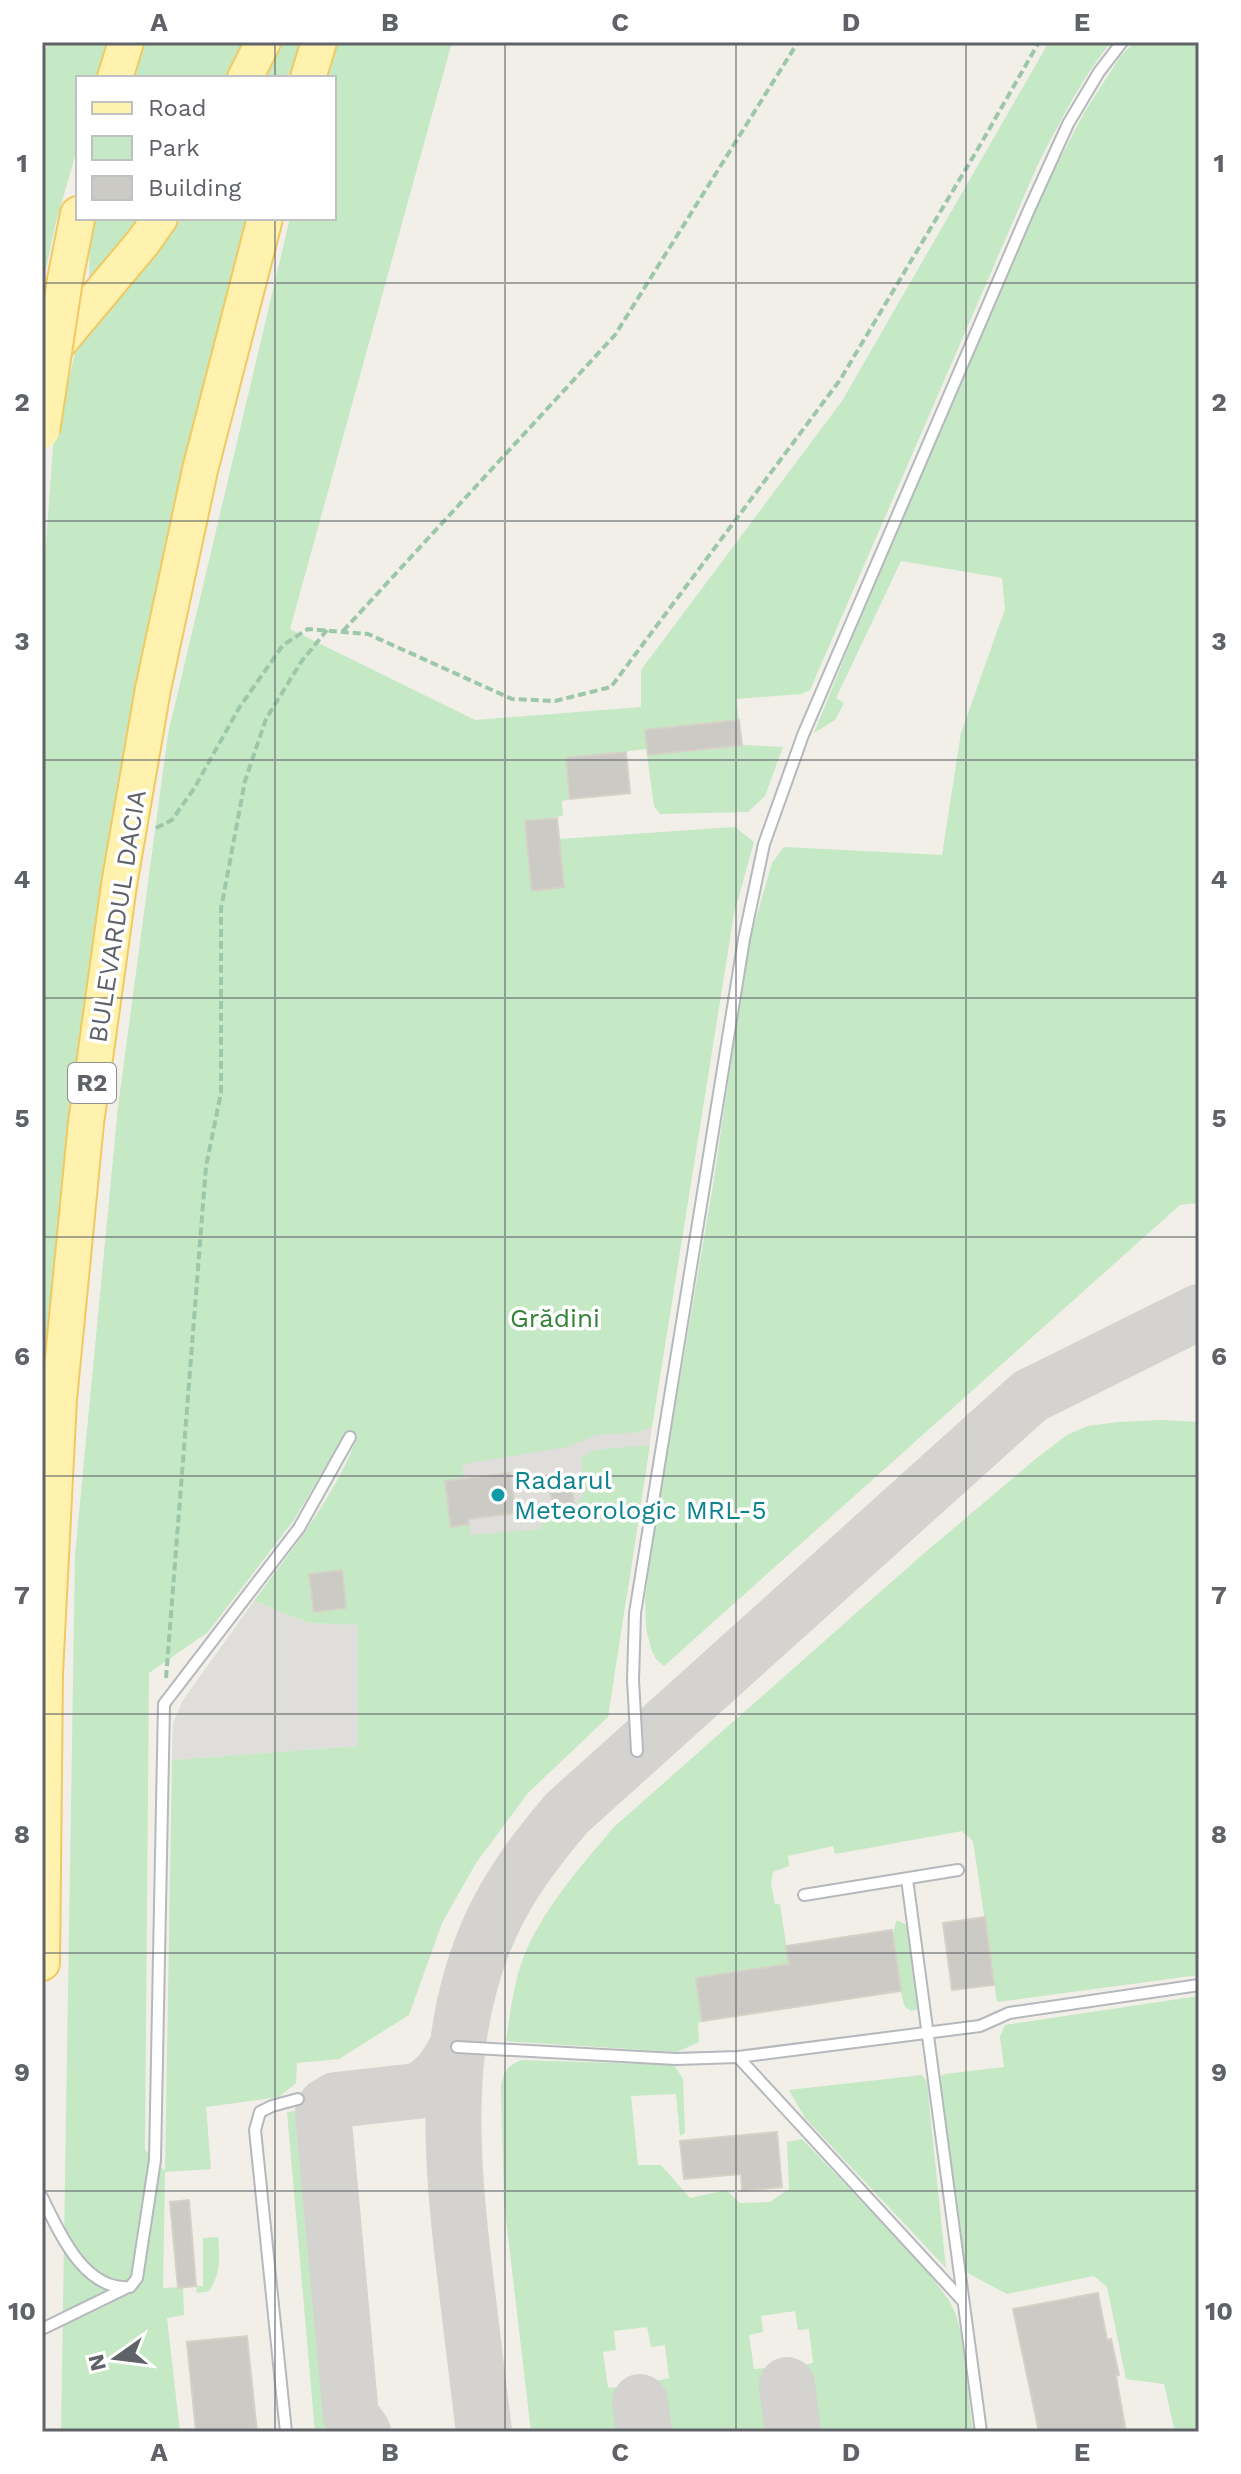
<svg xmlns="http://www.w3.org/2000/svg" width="1241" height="2474" viewBox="0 0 1241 2474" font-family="'Work Sans',sans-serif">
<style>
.industrial{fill:#e0deda}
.green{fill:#c5e8c5;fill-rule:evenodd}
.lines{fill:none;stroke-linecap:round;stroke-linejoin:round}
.taxiway{stroke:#d4d3d0;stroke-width:56}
.building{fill:#cccac5;stroke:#d6d1c6;stroke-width:2}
.service-casing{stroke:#b5b8bc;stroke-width:14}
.primary-casing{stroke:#f2c960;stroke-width:38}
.path{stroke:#9cc7a9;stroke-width:4;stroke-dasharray:8 4;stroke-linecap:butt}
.service{stroke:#fff;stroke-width:10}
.primary{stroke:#fff2af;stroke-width:34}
.primary-bridge-casing{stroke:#f2c960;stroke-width:38;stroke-linecap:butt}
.primary-bridge{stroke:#fff2af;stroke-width:34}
.grid{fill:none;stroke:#5f6368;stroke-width:2;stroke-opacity:0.55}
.culture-dot{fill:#0f9aa8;stroke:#fff;stroke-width:3}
.labels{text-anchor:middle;stroke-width:7;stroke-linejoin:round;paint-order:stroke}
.shield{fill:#fff;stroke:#8f9295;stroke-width:2}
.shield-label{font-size:24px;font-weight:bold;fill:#5f6368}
.street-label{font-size:26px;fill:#5f6368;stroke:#fff}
.park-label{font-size:26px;fill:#348238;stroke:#fff}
.culture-label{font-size:26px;fill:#0d838f;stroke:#fff;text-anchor:start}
.neatline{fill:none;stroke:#5f6368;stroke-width:3}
.grid-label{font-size:26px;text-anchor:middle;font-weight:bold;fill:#5f6368}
</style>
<rect width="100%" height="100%" fill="#f1efe8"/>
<path class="industrial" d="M652 1427 627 1597 484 1613 469 1525 451 1527 446 1435Z
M254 1601 309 1623 358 1625V1746L172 1760 173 1723 183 1700Z"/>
<path class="green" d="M50 42H108L98 78H78V146L56 222 42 288V55Z
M141 42H249L233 78H130Z
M273 42H306L296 78H256Z
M338 42H452L290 629 475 720 641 707V670L842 401 1049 42H1111C1081 79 1060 122 1038 164L810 690 801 694 736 699 739 720 645 730 647 749 566 758 570 799 562 801 563 816 525 821 533 891 564 887 559 839 735 827 754 842 734 914 652 1427 639 1432 596 1435 567 1447 463 1464V1479L446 1481 452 1526 469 1524 471 1535 542 1529 539 1510 554 1507 555 1512 575 1508 586 1490 581 1458 594 1450 650 1445 608 1717 528 1793 476 1863 442 1923 409 2015 339 2059 297 2063 296 2083 279 2097 206 2107 211 2169 165 2172 163 2288 183 2287 184 2315 167 2318 180 2432H61L75 1555 118 1107 168 734 290 218H334V78H326ZM346 1431 358 1435C335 1497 293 1548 254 1601L309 1623 358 1625V1746L172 1760 165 2171 145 2150 149 1673 208 1632 294 1520Z
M1134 42H1199V1203L1180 1205 664 1666 656 1659 651 1649 646 1628 645 1599 656 1520 714 1179 747 950 772 863 784 847 942 855 961 733 1005 609 1002 578 901 561 836 698 844 703 835 720 814 733 906 506 1039 199 1084 113 1120 57Z
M93 218H146L89 288 90 232Z
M175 218H253L47 1377H42V599L53 447 78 340Z
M742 745 783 747 765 796 748 812 660 814 654 806 647 755Z
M1162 1420 1199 1422V1975L997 2002 973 1841 962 1831 835 1854 833 1846 788 1856 789 1866 773 1872 771 1884 775 1904H780L789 1964 696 1978 702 2021 698 2023 699 2042 677 2052 506 2041C510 2015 513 1987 522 1961 541 1911 580 1867 614 1827L922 1555 1038 1457 1067 1435 1088 1426 1118 1422Z
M897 1920 907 1925 919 2001 918 2009 911 2011 905 2007C899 1985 887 1939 897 1920Z
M1199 1996V2432H1175L1164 2384 1126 2379 1107 2287 1094 2276 1007 2294 964 2271 940 2081 941 2076 945 2074 1004 2067 1000 2037 1005 2025Z
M521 2060 674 2065 683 2079 685 2133 680 2136 676 2094 631 2096 638 2165H661L690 2198 726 2190 740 2203 770 2202 789 2189 787 2142 802 2139 920 2262 949 2300 956 2315 961 2333 973 2432H804L798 2384 805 2382 803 2365 813 2363 809 2329 798 2330 795 2311 761 2316 763 2332 749 2335 754 2369 766 2368 769 2387H775L781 2432H654L650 2401 658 2400 655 2381 669 2378 665 2345 651 2347 647 2327 614 2331 616 2350 603 2352 608 2388 619 2387 622 2403 627 2402 632 2432H531L504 2202 501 2087C503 2072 507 2066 521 2060Z
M922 2075 927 2083 946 2268 805 2118 789 2090Z
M296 2111 302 2115 329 2432H315L287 2112Z
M218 2237C220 2258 221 2273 209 2291L197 2293 196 2286H203V2238Z"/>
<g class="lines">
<path class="taxiway" d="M787 2385 793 2432
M640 2402 644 2432
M363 2432 351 2416 323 2112 326 2106 336 2100 417 2091C437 2082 447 2066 457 2047
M484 2432C478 2380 471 2327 465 2275 451 2157 440 2034 492 1923 511 1882 538 1847 567 1813L1030 1396 1199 1312"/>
</g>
<path class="building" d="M739 720 742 745 648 755 645 730Z
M626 752 630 793 570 799 566 758Z
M557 818 564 887 532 891 525 821Z
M510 1473 516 1513 468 1519 469 1524 451 1527 445 1481Z
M571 1487 575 1508 555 1512 550 1491Z
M342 1570 346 1608 314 1612 309 1574Z
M985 1917 994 1985 952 1990 943 1923Z
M892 1930 901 1991 702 2021 696 1978 789 1964 786 1946Z
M777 2132 782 2187 742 2191 741 2174 684 2179 680 2141Z
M189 2200 196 2286 178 2288 170 2202Z
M1098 2293 1107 2340 1111 2339 1119 2375 1116 2376 1126 2432H1039L1013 2309Z
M247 2336 257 2432H196L187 2342Z"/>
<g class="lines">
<defs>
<path id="service" d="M637 1751 633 1680 635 1613 744 939 764 844 803 735 1028 212 1068 124 1099 72 1122 42
M907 1879 981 2432
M804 1895 958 1870
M457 2047 676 2059 738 2057 980 2026 1009 2013 1199 1985
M738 2057 962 2300
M42 2197C59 2232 84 2291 130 2287L137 2278 155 2160 164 1704 299 1528 350 1437
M42 2329 124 2289
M286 2432 255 2130 260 2112 272 2106 298 2099"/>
<path id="primary" d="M115 78 126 42
M245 78 263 42
M308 78 319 42
M65 280 78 214
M47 357 144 241 160 218
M42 1963 45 1673 59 1399 86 1123 119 885 153 689 200 470 265 218"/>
</defs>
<use href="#service" class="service-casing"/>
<use href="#primary" class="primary-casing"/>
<path class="path" d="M343 631 615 335 798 42
M156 828 172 820 195 787 239 708 283 645 308 629 368 634 512 699 555 701 611 687 840 380 979 147 1039 42
M166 1678 206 1166 221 1093V909L245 781 266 719 301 662 327 630"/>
<use href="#service" class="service"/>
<use href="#primary" class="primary"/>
<defs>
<path id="primary-bridge" d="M42 431 65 280"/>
</defs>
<use href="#primary-bridge" class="primary-bridge-casing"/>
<use href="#primary-bridge" class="primary-bridge"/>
</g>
<path class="grid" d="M275 42V78M505 42V2432M736 42V2432M966 42V2432M275 218V2432M42 283H1199M42 521H1199M42 760H1199M42 998H1199M42 1237H1199M42 1476H1199M42 1714H1199M42 1953H1199M42 2191H1199"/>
<circle class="culture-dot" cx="498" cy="1495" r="8"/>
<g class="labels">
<rect class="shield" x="68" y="1063" width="48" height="40" rx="6"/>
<g class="shield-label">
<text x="92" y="1091">R2</text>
</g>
<g class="street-label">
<text transform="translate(117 916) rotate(-81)" y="9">BULEVARDUL DACIA</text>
</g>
<g class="park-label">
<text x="555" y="1327">Grădini</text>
</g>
<g class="culture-label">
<text x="514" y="1489">Radarul<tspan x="514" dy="30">Meteorologic MRL-5</tspan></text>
</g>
</g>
<rect width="1241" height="2474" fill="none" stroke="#ffffff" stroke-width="88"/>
<rect x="76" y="76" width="260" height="144" fill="#ffffff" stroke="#bfc1c3" stroke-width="2"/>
<rect x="92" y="102" width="40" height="12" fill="#fff2af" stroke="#bfc1c3" stroke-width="2"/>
<text x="148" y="116" font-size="24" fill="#5f6368">Road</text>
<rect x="92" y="136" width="40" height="24" fill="#c5e8c5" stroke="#bfc1c3" stroke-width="2"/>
<text x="148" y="156" font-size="24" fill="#5f6368">Park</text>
<rect x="92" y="176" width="40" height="24" fill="#cccac5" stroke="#bfc1c3" stroke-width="2"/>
<text x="148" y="196" font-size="24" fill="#5f6368">Building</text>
<g transform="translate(116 2358) rotate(256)" stroke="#ffffff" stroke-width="6" paint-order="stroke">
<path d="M0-6L14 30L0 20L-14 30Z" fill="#5f6368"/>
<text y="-12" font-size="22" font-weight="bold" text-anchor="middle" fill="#5f6368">N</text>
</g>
<rect x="44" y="44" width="1153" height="2386" class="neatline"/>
<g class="grid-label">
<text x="159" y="31">A</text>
<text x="390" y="31">B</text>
<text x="620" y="31">C</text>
<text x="851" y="31">D</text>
<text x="1082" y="31">E</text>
<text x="22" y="172">1</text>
<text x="1219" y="172">1</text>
<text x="22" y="411">2</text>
<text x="1219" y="411">2</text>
<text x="22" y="650">3</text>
<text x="1219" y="650">3</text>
<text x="22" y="888">4</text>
<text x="1219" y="888">4</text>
<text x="22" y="1127">5</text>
<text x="1219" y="1127">5</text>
<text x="22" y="1365">6</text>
<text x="1219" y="1365">6</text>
<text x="22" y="1604">7</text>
<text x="1219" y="1604">7</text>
<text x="22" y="1843">8</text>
<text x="1219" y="1843">8</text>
<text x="22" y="2081">9</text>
<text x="1219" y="2081">9</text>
<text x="22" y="2320">10</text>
<text x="1219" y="2320">10</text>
<text x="159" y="2461">A</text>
<text x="390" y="2461">B</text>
<text x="620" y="2461">C</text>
<text x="851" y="2461">D</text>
<text x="1082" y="2461">E</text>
</g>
</svg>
